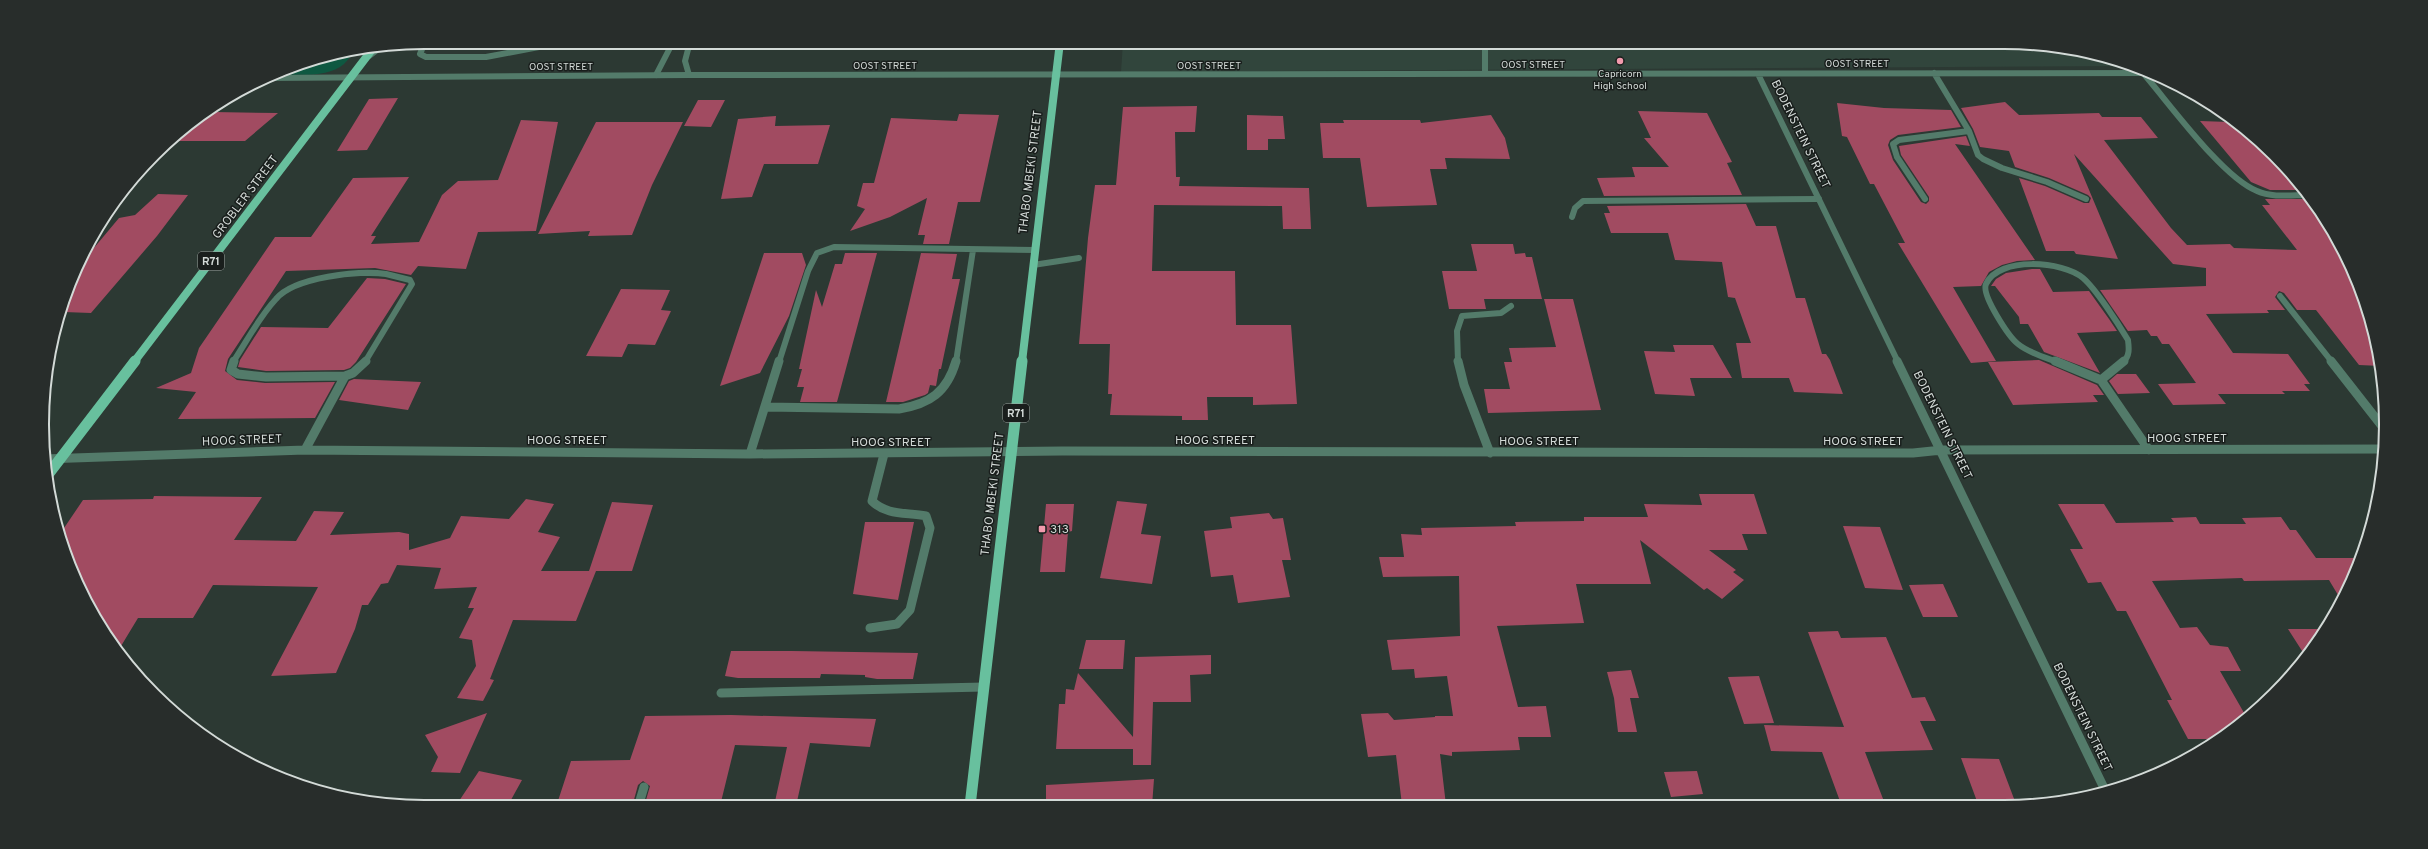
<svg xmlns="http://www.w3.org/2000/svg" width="2428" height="849" viewBox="0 0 2428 849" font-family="Overpass,sans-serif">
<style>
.built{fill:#31453c}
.green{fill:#0e5841}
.building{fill:#a14b61}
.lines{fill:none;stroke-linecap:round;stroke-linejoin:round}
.lane-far1{stroke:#537b6a;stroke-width:6}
.lane{stroke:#537b6a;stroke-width:9}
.street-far1{stroke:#537b6a;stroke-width:6}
.street{stroke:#537b6a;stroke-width:9}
.primary-far1{stroke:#68c09e;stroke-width:8}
.primary{stroke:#68c09e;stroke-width:11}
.poi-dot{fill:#f29aad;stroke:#191e1c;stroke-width:1.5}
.labels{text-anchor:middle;stroke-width:3;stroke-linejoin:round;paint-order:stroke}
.far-street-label{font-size:10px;fill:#d3dad7;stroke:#191e1c}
.far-poi-label{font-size:10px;fill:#d3dad7;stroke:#191e1c}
.shield{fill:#191e1c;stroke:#9ba29f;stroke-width:1}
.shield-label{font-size:11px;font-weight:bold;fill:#d3dad7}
.street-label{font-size:12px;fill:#d3dad7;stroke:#191e1c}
.poi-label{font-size:12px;fill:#d3dad7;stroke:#191e1c;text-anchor:start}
.rim{fill:none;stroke:#d3dad7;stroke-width:2}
</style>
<rect width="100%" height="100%" fill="#2c3933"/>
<path class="built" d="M1123 42H2003L2102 55 2132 66 1121 72Z"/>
<path class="green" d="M350 49H356C352 54 348 60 344 64 327 79 294 74 273 74Z"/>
<path class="building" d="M398 98 367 150 337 151 369 99Z
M698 100H725L711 127 684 126Z
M2005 102 2019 115 2099 113 2102 117H2141L2158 138 2104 140 2171 228 2187 245 2230 244 2234 248 2297 250 2262 205H2270L2265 199H2310L2335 233 2366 301 2381 366 2359 365 2316 310H2297L2284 293 2279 291 2275 297 2285 310H2267L2269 313 2206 314 2233 353 2288 354 2310 384H2304L2310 391H2282L2285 394H2218L2226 404 2173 405 2158 384 2196 383 2169 344H2162L2157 336H2151L2147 330 2128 331 2100 290 2206 286V268L2173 264 2074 154 2118 259 2076 254 2074 251H2046L2019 178 2045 186 2084 203H2089L2091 198 2088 195 2049 178 2015 167 2009 151 1980 147 1973 129 1961 108Z
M1837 103 1884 108 1951 110 1961 127 1898 135 1890 140 1888 145 1893 160 1921 202 1926 204 1929 201V197L1901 155 1899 146 1966 136 1970 146 1955 144 2035 260 2017 261 2002 265 1989 272 1981 286 1953 287 1996 361 1971 363 1898 243H1905L1874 184H1870L1847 137 1842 136Z
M1197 106 1195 132H1175L1176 177H1180L1179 186 1309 188 1311 229H1283L1282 206 1154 205 1152 271H1235L1236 325H1291L1297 404 1253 405V397H1207L1208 420H1182V416L1110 415 1112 394H1108L1110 344H1079L1088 238 1095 185H1116L1123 107Z
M1638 111 1707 113 1732 162 1727 163 1742 195 1604 196 1597 178 1635 177 1632 167H1669L1644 138H1651Z
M213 112 278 113 245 141H168Z
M959 114 999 115 980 202H958L949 244H923L925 235H918L927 198 890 217 850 231 865 209 857 206 863 183H874L891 118 957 121Z
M1247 115 1283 116 1285 139H1268V150H1247Z
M1491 115 1505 138 1510 159 1445 158 1447 169H1430L1437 205 1367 207 1360 158H1323L1320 123H1344L1343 120H1420L1421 123Z
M776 116 775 126 830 125 818 164H764L752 197 721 199 738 119Z
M521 120 558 122 536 231 478 232 466 269 418 266 411 275 375 268 286 271 228 359 225 371 237 380 265 383 335 382 315 418 178 419 196 392 156 388 191 373 199 348 275 237H311L353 178 409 177 371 236H376L371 244 419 242 442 195 458 181 498 180Z
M2200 121 2229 122 2233 126H2242L2291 172 2304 190H2270L2251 182Z
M596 122H683L652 185 632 235 588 236 590 231 538 234Z
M158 194 188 195 157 236 91 313 64 312 80 261H83L119 218 135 215Z
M1746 204 1756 226H1776L1796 298H1805L1822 354H1826L1830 360 1843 394 1794 392 1789 378H1742L1736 343H1751L1735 298 1728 297 1722 262 1675 260 1668 233H1611L1604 213H1610L1607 206Z
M1471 244H1513L1515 254 1525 253 1526 257H1532L1542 299H1484L1486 309H1449L1442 271H1477Z
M764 253H802L806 265 789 316 760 373 720 386Z
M845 253H877L837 402H800L804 387H797L802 369H799L816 290 822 307 835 264H842Z
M921 253 957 254 952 279H960L941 369H939L936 386 930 385 928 393 925 395 903 402H886Z
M2032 269H2040L2053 292 2089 291 2109 319 2117 331 2077 333 2100 373 2044 352 2028 324H2020L2019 317 1995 286H1991L1996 279 2006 273Z
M367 278 385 279 406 284 356 362 350 368 344 370 266 371 238 367 240 360 261 327 328 328Z
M621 289 670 290 661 310 671 311 655 345 628 344 622 357 586 356Z
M1544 299H1573L1601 410 1488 413 1484 389H1510L1504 362H1512L1509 348 1556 347Z
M1673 345H1713L1732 378H1690L1695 396 1655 394 1644 351 1675 352Z
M2039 360 2097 385 2104 395H2093L2098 402 2013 405 1988 362Z
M2117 374H2136L2150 393 2118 394 2109 381Z
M354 379 421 382 408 410 339 400 349 381Z
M1699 494H1754L1767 534H1742L1748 550H1709L1736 570 1733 572 1744 580 1722 599 1707 588 1704 590 1640 540 1651 584H1576L1584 623 1497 626 1518 707 1546 706 1551 737H1518L1520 750 1452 752V756L1440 754 1446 805H1402L1396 755 1368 757 1361 714 1388 713 1394 720 1435 717V716H1453L1447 676 1415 678 1414 669 1392 670 1387 640 1460 636 1459 576 1383 577 1379 557H1404L1401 534 1422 535 1421 528 1516 526 1515 522 1584 521V517H1648L1644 504 1702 505Z
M154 496 262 497 234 540 296 541 314 511 344 512 330 535 399 532 409 534V550L450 538 461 516 509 519 526 499 554 504 538 532 560 537 541 571H589L612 502 653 505 632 571H596L576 621 513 620 490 679 494 680 483 701 457 698 476 666 472 640 459 638 474 608H468L477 587 434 589 441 568 397 565 388 583 381 584 368 605H362L355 629 336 673 271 676 318 587 213 585 193 618H138L118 651 107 637 60 534 83 500 153 499Z
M1117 501 1147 504 1141 534 1161 536 1152 584 1100 578Z
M1046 504H1074L1072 531 1068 532 1065 572H1040Z
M2058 504H2104L2116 523 2174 522 2171 518 2196 517 2200 524H2246L2242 518 2281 517 2290 530H2296L2316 558H2359L2341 600 2329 580 2244 581 2242 578 2152 581 2180 628 2197 627 2210 645 2228 647 2241 671H2220L2247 718 2215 739H2188L2167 700H2172L2126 611H2117L2101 582 2088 583 2070 549H2083Z
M1269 513 1273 519 1283 518 1291 560H1282L1290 597 1238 603 1233 575 1211 577 1204 531 1232 528 1230 517Z
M865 522H914L898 600 853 594Z
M1843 526 1880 527 1903 590 1865 588Z
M1943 584 1958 617H1923L1909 585Z
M2288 629H2324L2304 654Z
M1838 631 1841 638 1886 637 1912 698 1925 697 1936 721H1920L1933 750 1865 752 1885 804H1841L1822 752 1771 751 1764 725 1844 727 1808 632Z
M1086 640H1125L1123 669H1079Z
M731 651H792L918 653 913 679H877L865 677V675L821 674 820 678H738L725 676Z
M1211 655V674L1190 675 1191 702H1153L1151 765H1133V749H1056L1059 704H1065L1066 689 1074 690 1078 673 1133 737 1135 657Z
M1631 670 1639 698H1630L1637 732H1618L1614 698 1607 672Z
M1759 676 1774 723 1744 724 1728 677Z
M487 713 460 773 431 772 438 757 425 735Z
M731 715 876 719 870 747 810 743 796 806H774L787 747 735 745 720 806 644 807 650 786 643 781 638 785 632 807H556L571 761 630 760 645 716Z
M1961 758 1999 759 2016 804H1978Z
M479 771 522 780 507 807H455Z
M1697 771 1703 794 1671 797 1664 772Z
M1154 779 1152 806H1046V785Z"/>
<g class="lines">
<path class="lane-far1" d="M425 42 420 54 426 57H486L544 46
M512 42 519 46 527 45
M542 42 544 46 548 47 630 45 636 42
M734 42 782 44 824 42
M369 56 382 46
M656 75 673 42
M689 75 685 61 690 42
M1572 217 1575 208 1583 201 1819 199
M1033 265 1079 258"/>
<path class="lane" d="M870 628 897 624 910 610 930 528 926 516C907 512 887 516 872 501L884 454"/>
<path class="street-far1" d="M1485 42V74
M2143 73C2169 103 2222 177 2257 191 2272 198 2292 195 2308 195
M1758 74 1898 362
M267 78 689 75 2151 73
M1969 131 1978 155 1983 159 2002 168 2047 182 2086 199
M1925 199 1897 157 1893 144 1899 140 1969 131 1934 73
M2280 296 2332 362
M233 362C247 341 259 317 276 299 294 277 360 270 386 274 394 276 402 278 410 280L412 284 365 362
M779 362 808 271 817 253 834 247 1035 250
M956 362 973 250
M1458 362 1457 331 1462 316 1501 313 1511 306
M2057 362C2044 357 2029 353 2018 344 2009 337 1981 295 1986 284 1999 256 2063 261 2083 278 2096 289 2119 325 2128 340 2129 348 2130 356 2123 362"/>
<path class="street" d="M234 361 231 370 238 374 266 377 345 376 353 373 366 361
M1458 361 1464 385 1490 453
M1897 361 2104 788
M2055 361 2101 380
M2331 361 2385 430
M2101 380 2149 450
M2101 380 2124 361
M765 407 899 409C930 404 947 392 956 361
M305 450 345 376
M750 454 779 361
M44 459 305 450 750 454 1062 451 1913 453 1942 450 2385 449
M721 693 984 687
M638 807 644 787"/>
<path class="primary-far1" d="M134 362 374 47
M1022 362 1060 42"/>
<path class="primary" d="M47 476 135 361
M970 806 1022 361"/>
</g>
<g class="poi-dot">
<circle cx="1620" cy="61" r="4"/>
<rect x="1038" y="525" width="8" height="8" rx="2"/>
</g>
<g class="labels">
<g class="far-street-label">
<text x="1857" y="67">OOST STREET</text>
<text x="1533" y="68">OOST STREET</text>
<text x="885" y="69">OOST STREET</text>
<text x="1209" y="69">OOST STREET</text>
<text x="561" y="70">OOST STREET</text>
</g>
<g class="far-poi-label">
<text x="1620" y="77">Capricorn<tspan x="1620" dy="12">High School</tspan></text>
</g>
<g class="shield">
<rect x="198" y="252" width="26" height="18" rx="3"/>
<rect x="1003" y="404" width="26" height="18" rx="3"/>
</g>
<g class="shield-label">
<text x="211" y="265">R71</text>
<text x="1016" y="417">R71</text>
</g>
<g class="street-label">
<text transform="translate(1801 134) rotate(64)" y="4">BODENSTEIN STREET</text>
<text transform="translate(1030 172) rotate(-83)" y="4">THABO MBEKI STREET</text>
<text transform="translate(245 197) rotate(-53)" y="4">GROBLER STREET</text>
<text transform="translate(1943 425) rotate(64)" y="4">BODENSTEIN STREET</text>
<text x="2187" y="442">HOOG STREET</text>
<text transform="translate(242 440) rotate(-2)" y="4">HOOG STREET</text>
<text x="567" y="444">HOOG STREET</text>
<text x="1215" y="444">HOOG STREET</text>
<text x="1539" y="445">HOOG STREET</text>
<text x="1863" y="445">HOOG STREET</text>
<text x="891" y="446">HOOG STREET</text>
<text transform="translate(992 494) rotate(-83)" y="4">THABO MBEKI STREET</text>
<text transform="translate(2083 717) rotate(64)" y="4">BODENSTEIN STREET</text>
</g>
<g class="poi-label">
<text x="1050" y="533">313</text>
</g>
</g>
<path d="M0 0H2428V849H0ZM424 49H2004A375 375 0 0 1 2379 424V425A375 375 0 0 1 2004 800H424A375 375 0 0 1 49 425V424A375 375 0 0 1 424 49Z" fill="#282d2b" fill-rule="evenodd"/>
<path class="rim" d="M424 49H2004A375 375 0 0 1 2379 424V425A375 375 0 0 1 2004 800H424A375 375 0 0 1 49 425V424A375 375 0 0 1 424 49Z"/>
</svg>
